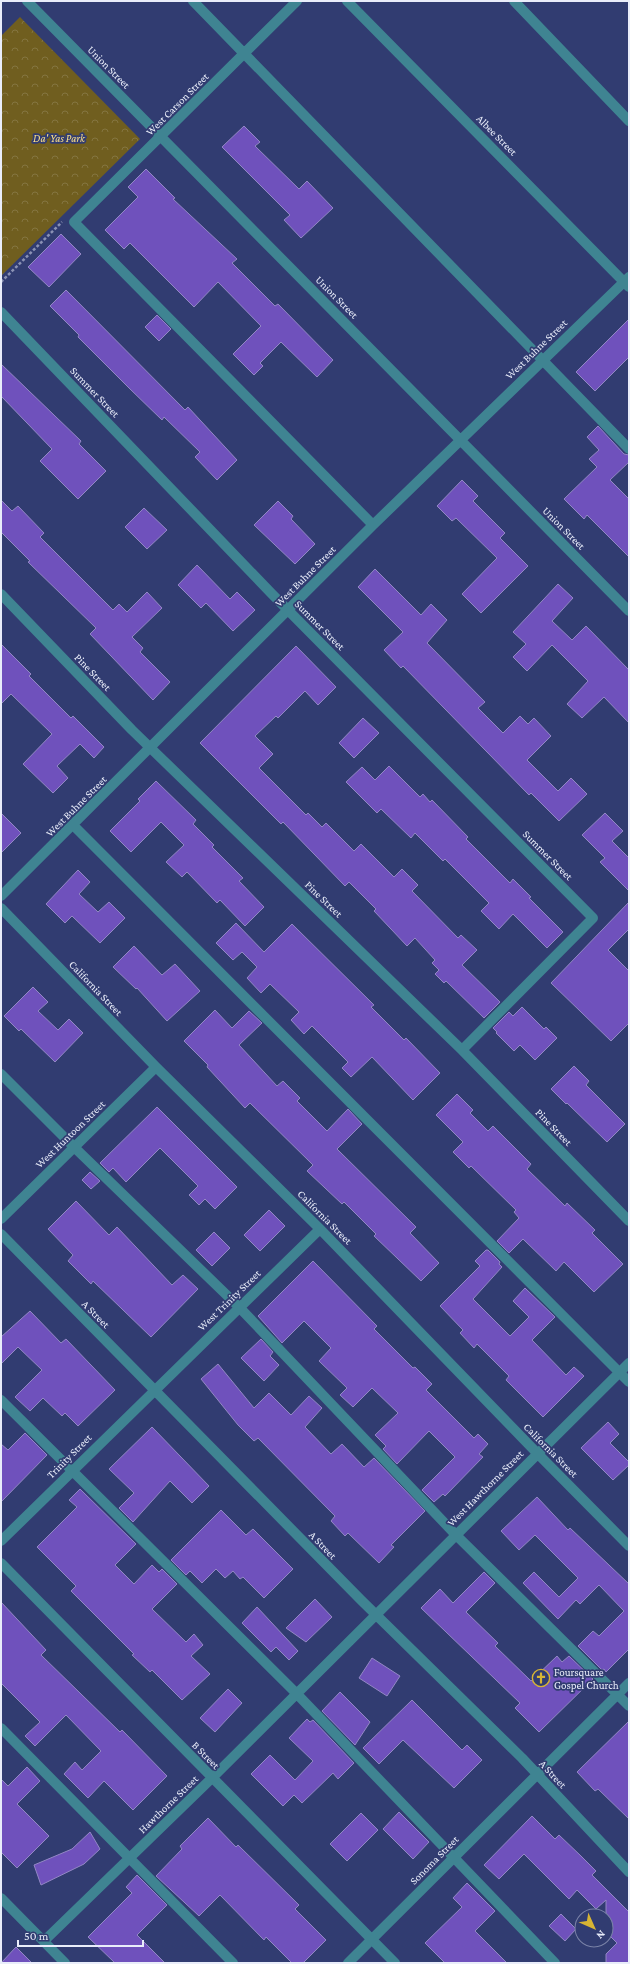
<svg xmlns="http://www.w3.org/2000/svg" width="630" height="1964" viewBox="0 0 630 1964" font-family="'Crimson Pro',serif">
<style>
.park{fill:url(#park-crowns)}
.building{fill:#6f51bc;stroke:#9387c5}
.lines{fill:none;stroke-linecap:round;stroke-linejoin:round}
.path{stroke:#8b92b4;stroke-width:2.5;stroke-dasharray:3 2;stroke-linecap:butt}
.minor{stroke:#3f8492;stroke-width:10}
.labels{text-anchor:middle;stroke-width:3.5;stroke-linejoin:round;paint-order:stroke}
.street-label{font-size:11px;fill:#e9edfa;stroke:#313c71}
.park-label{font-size:11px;font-style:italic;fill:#fde187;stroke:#313c71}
.poi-label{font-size:11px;fill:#e9edfa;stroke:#313c71;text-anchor:start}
</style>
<defs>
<pattern id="park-crowns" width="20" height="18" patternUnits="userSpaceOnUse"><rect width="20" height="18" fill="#705e1f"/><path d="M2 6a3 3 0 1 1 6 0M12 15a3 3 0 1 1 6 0" fill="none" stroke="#847540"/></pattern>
</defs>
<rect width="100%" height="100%" fill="#313c71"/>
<path class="park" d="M20 17 140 139 1 276V36Z"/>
<path class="building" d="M244 126 260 142 255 146 299 189 307 181 333 208 301 238 284 220 290 215 222 147Z
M146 169 175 198 173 199 237 259 232 263 275 306 278 304 333 360 317 377 281 342 260 363 263 366 254 375 233 354 261 326 218 282 194 307 130 243 124 249 105 230 138 197 128 187Z
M61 234 81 254 49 287 28 267Z
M66 290 185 410 188 407 237 460 217 480 195 457 200 452 164 417 162 420 129 388 78 337 79 335 50 306Z
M157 315 171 329 159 341 145 327Z
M629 319V357L595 391 576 372Z
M1 364 81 441 79 444 106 471 78 499 40 461 52 449 1 396Z
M598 426 624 454 629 455V462L610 480 629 499V557L587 515 584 519 564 499 597 467 589 459 599 450 587 437Z
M462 480 478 496 473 501 505 533 500 538 528 566 481 613 462 594 497 558 456 518 452 521 437 506Z
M1 500 12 511 18 506 44 533 40 537 113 610 119 604 127 612 147 592 162 608 132 637 143 648 140 652 170 682 153 700 90 634 96 628 28 562 30 561 1 532Z
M278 501 293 516 291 519 315 544 295 564 254 525Z
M144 508 167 530 147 549 125 527Z
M197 565 230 599 237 592 255 610 233 631 206 603 201 608 178 585Z
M375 569 421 615 431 604 447 620 427 643 485 702 478 708 503 733 520 716 528 724 534 718 551 736 527 760 558 791 571 778 587 794 559 821 531 793 529 795 403 666 401 668 384 650 403 632 358 587Z
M558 584 573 598 552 621 572 640 586 626 629 670V723L604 697 582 718 567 704 588 681 552 645 527 671 513 657 526 644 513 632Z
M1 644 31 674 29 676 71 718 73 716 104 747 94 758 80 744 57 766 68 778 53 793 23 764 52 734 11 694 1 704Z
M296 646 336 687 318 705 305 691 278 718 276 716 255 736 273 754 259 768 306 815 308 813 322 827 326 823 354 851 361 844 394 877 402 869 418 885 412 891 458 938 461 935 477 950 462 965 500 1002 484 1018 446 981 444 983 435 974 439 970 432 963 435 960 415 938 407 946 374 911 376 909 349 882 345 886 283 822 281 824 200 743Z
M363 718 379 733 354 758 339 743Z
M389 766 420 797 423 794 430 802 432 800 468 837 466 839 510 883 513 879 531 897 529 898 563 932 547 948 513 914 499 929 481 911 489 903 445 859 443 861 415 833 411 838 381 809 377 813 346 782 362 767 375 780Z
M156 781 196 820 193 824 214 845 212 847 243 878 239 881 264 907 245 926 220 900 217 903 187 872 182 877 166 862 184 845 161 822 131 852 110 831 140 801 138 799Z
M1 813 21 833 1 853Z
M605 813 623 831 612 841 629 858V891L600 862 605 858 582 835Z
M78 870 90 882 79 894 98 912 109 902 125 918 100 943 72 916 65 923 46 904Z
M629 902V929L608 950 629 971V1023L611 1041 551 983Z
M236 923 264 952 292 924 374 1005 371 1007 404 1040 406 1038 440 1073 413 1100 372 1057 351 1077 342 1068 348 1062 312 1026 304 1034 291 1020 299 1012 270 984 261 993 247 978 257 967 242 952 233 960 216 943Z
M134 946 162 975 175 964 200 991 167 1021 137 988 136 989 113 967Z
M33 987 48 1002 38 1011 58 1030 69 1019 83 1033 55 1062 21 1029 19 1031 4 1016Z
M522 1007 544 1029 546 1027 557 1038 535 1060 520 1045 514 1051 496 1033 497 1032 493 1028 509 1012 513 1016Z
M215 1010 232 1028 249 1011 262 1023 239 1045 277 1086 283 1081 300 1098 297 1101 327 1131 348 1109 362 1124 337 1149 416 1227 410 1233 439 1263 421 1281 374 1236 376 1234 344 1202 342 1204 307 1171 313 1165 250 1103 245 1108 207 1067 208 1065 184 1041Z
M574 1066 589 1081 586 1085 625 1124 607 1142 567 1103 566 1104 551 1089Z
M457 1094 473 1110 470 1113 488 1131 493 1126 531 1164 527 1169 565 1206 567 1203 595 1230 592 1233 623 1264 594 1292 564 1262 556 1271 523 1239 509 1253 497 1241 519 1218 514 1212 516 1210 471 1166 469 1168 453 1152 463 1142 436 1115Z
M157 1107 237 1187 215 1209 205 1199 199 1205 189 1195 198 1186 160 1148 126 1182 113 1168 109 1172 100 1163Z
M90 1172 100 1181 91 1189 82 1180Z
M76 1201 109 1235 117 1227 172 1285 183 1275 198 1289 151 1337 93 1281 91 1284 68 1261 73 1255 48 1229Z
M269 1210 285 1226 260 1251 244 1235Z
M214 1232 230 1248 212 1266 196 1250Z
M486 1250H488L500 1262 499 1264 502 1267 473 1299 510 1336 529 1317 513 1301 525 1288 555 1317 532 1340 566 1375 574 1367 584 1376 543 1417 506 1380 509 1376 477 1344 474 1348 460 1333 463 1330 440 1306 480 1266 475 1261Z
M313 1261 377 1326 374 1329 413 1368 415 1367 432 1384 426 1390 474 1438 478 1434 488 1444 479 1454 483 1457 445 1496 443 1494 434 1502 422 1490 455 1457 429 1431 397 1464 383 1449 386 1446 375 1435 398 1413 372 1388 353 1407 340 1395 347 1388 319 1361 331 1348 304 1321 282 1343 258 1316Z
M30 1311 61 1343 66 1339 115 1390 78 1426 65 1413 62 1416 43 1398 30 1411 15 1397 42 1370 18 1347 1 1364V1337Z
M261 1339 273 1352 270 1356 279 1365 264 1381 241 1358Z
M218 1364 254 1408 269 1393 291 1415 309 1396 322 1408 305 1427 331 1454 342 1444 364 1467 374 1458 425 1511 391 1545 394 1547 379 1563 348 1533 345 1536 331 1521 335 1516 258 1438 254 1441 238 1425 201 1379Z
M608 1422 619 1434 610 1443 629 1462V1465L613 1480 581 1448Z
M152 1427 209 1486 192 1503 170 1481 133 1522 119 1508 134 1493 109 1469Z
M25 1433 47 1455 1 1502V1444L8 1450Z
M80 1489 136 1544 115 1565 134 1584 152 1565 159 1572 162 1569 177 1584 152 1609 186 1642 194 1634 203 1645 191 1656 210 1674 182 1700 152 1670 150 1672 132 1655 134 1654 71 1591 76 1586 37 1547 77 1507 69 1500Z
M537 1497 568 1530 570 1528 629 1584V1649L606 1672 604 1669 602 1670 578 1646 593 1631 599 1636 624 1611 599 1585 580 1604 576 1600 558 1619 523 1583 534 1572 559 1597 578 1578 535 1535 519 1550 501 1531Z
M221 1510 246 1535 253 1529 293 1569 264 1598 243 1577 240 1579 233 1571 225 1578 216 1569 202 1583 190 1571 186 1575 171 1560Z
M484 1572 495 1583 466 1612 498 1643 495 1646 531 1681 557 1656 562 1662 569 1656 593 1679 539 1732 515 1708 520 1703 421 1608 440 1589 453 1603Z
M315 1599 332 1617 306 1642 286 1628Z
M1 1602 46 1650 41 1655 120 1732 122 1730 167 1776 133 1810 104 1781 88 1798 64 1774 75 1762 82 1770 101 1751 66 1715 35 1746 25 1736 40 1722 1 1683Z
M257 1607 298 1651 289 1660 276 1647 271 1652 242 1623Z
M372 1658 400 1676 387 1696 359 1678Z
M228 1689 242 1703 215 1732 200 1718Z
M340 1692 370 1722 355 1745 322 1711Z
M412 1700 462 1750 467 1745 482 1760 454 1788 403 1740 379 1764 363 1748Z
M307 1719 310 1722 313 1720 354 1763 338 1779 333 1773 302 1803 294 1795 283 1806 251 1774 270 1755 295 1780 313 1761 289 1738Z
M629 1721V1819L598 1789 595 1791 577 1772Z
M27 1767 40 1781 17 1804 49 1836 17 1868 1 1852V1779L8 1786Z
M399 1812 429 1842 413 1859 383 1829Z
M361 1813 378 1830 347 1861 330 1844Z
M532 1816 555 1839 559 1835 581 1856 596 1871 592 1875 629 1912V1963H606V1954L617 1943 606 1932V1900L596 1909 577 1890 569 1899 524 1854 499 1879 484 1865Z
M208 1818 236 1847 238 1845 299 1905 295 1909 326 1940 303 1963H292L266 1937 264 1940 220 1895 199 1916 156 1876 182 1849 180 1846Z
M90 1832 100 1849 84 1864 41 1885 34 1865 72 1849Z
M137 1875 167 1905 137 1935 165 1963H115L88 1937 132 1893 126 1887Z
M467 1883 495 1911 475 1931 507 1963H445L425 1943 462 1907 453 1898Z
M561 1914 576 1929 565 1941 549 1926Z
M16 1947 32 1963H1Z"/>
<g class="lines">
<path class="path" d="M1 282 62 222"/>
<path class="minor" d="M27 1 629 611
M193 1 629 449
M297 1 74 222 373 525
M347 1 629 287
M514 1 629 121
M1 312 272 594 593 918 462 1050
M1 594 132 730 462 1050 629 1221
M73 825 629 1382
M1 896 373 525 629 277
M1 908 156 1067 320 1229 537 1453 629 1546
M1 1074 74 1147 239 1307 455 1534 629 1706
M1 1219 156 1067
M1 1234 361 1600 522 1758 629 1872
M1 1400 296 1693 555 1963
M1 1541 320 1229
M1 1563 395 1963
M1 1728 233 1963
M1 1898 65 1963
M44 1941 212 1778 629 1363
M348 1963 629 1683"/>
</g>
<defs>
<symbol id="church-ring" viewBox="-11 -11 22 22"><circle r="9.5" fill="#313c71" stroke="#d7b434" stroke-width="1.5"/><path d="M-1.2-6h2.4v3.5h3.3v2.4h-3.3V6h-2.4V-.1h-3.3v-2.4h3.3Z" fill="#d7b434"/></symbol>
</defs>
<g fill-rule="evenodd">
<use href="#church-ring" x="531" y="1668" width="20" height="20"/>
</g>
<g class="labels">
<g class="street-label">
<text transform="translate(109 67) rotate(45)" y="4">Union Street</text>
<text transform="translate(177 104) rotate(-45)" y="4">West Carson Street</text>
<text transform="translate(497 135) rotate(45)" y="4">Albee Street</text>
<text transform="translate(337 297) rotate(45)" y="4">Union Street</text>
<text transform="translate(536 349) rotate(-44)" y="4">West Buhne Street</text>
<text transform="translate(95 392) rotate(46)" y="4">Summer Street</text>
<text transform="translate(564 528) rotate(45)" y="4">Union Street</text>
<text transform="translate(305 576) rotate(-45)" y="4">West Buhne Street</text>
<text transform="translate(320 625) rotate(45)" y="4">Summer Street</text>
<text transform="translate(93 672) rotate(46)" y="4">Pine Street</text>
<text transform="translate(76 806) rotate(-45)" y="4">West Buhne Street</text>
<text transform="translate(548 855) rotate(45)" y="4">Summer Street</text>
<text transform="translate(324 899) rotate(44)" y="4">Pine Street</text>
<text transform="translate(96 988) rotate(46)" y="4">California Street</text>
<text transform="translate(554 1127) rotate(46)" y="4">Pine Street</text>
<text transform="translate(70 1134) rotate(-44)" y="4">West Huntoon Street</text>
<text transform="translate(325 1217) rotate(45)" y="4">California Street</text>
<text transform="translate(229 1300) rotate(-44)" y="4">West Trinity Street</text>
<text transform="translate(96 1314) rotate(45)" y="4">A Street</text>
<text transform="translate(551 1450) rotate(45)" y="4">California Street</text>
<text transform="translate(69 1456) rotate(-45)" y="4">Trinity Street</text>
<text transform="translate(485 1488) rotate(-45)" y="4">West Hawthorne Street</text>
<text transform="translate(323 1545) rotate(46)" y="4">A Street</text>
<text transform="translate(206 1755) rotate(45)" y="4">B Street</text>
<text transform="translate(553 1774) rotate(47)" y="4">A Street</text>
<text transform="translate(168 1804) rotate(-44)" y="4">Hawthorne Street</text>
<text transform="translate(434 1860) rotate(-45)" y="4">Sonoma Street</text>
</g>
<g class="park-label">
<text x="59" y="142">Da' Yas Park</text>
</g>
<g class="poi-label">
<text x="554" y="1676">Foursquare<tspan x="554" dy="13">Gospel Church</tspan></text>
</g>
</g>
<rect width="630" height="1964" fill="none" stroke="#e9edfa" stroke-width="4"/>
<g transform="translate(594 1928) rotate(135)"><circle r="19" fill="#313c71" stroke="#7b83a8"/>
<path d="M0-3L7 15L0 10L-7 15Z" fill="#d7b434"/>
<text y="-6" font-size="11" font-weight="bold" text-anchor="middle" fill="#e9edfa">N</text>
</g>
<path d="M18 1940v6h125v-6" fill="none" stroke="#e9edfa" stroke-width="2"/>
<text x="24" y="1940" font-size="12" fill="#e9edfa" stroke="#313c71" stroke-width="3" paint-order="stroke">50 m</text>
</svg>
